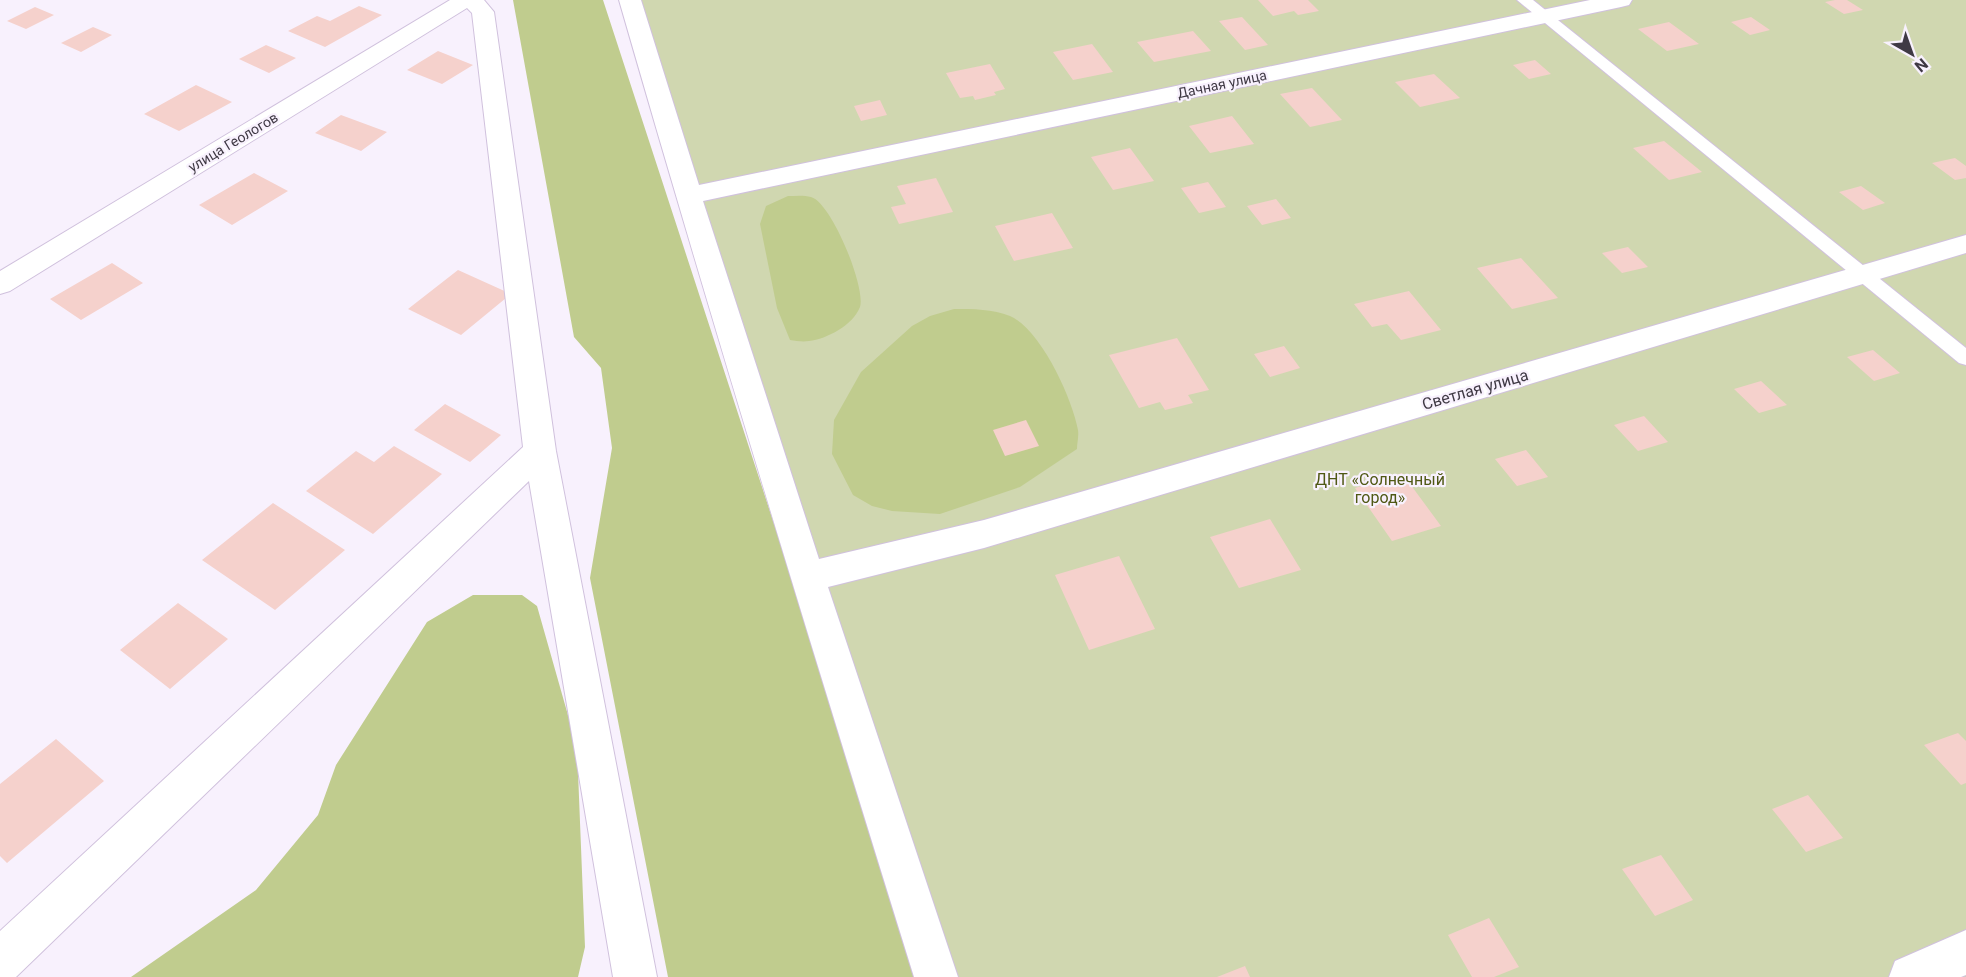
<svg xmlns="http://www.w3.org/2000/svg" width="1966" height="977" viewBox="0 0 1966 977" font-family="Roboto,sans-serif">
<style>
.green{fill:#d0d7b0}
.forest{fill:#c0cc8e}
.building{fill:#f5d1cc}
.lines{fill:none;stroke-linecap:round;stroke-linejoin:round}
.service-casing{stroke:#d0c1dd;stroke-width:2}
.minor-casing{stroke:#d0c1dd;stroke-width:2}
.service{fill:#fff;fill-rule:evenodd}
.minor{fill:#fff;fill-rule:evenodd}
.labels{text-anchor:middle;stroke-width:4.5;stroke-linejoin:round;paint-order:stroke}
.far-street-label{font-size:14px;fill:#3f3944;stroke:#f8f1fd}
.street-label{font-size:16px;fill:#3f3944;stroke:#f8f1fd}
.park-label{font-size:16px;fill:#4f5814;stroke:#f8f1fd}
</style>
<rect width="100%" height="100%" fill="#f8f1fd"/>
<path class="green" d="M639 0H1966V977H950Z"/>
<path class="forest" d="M513 0H603L922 977H668L590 578 612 448 601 368 574 337Z
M788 196C795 196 804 195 811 197 832 203 866 288 860 307 853 325 827 339 809 341 803 342 796 341 790 340L777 308 760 224 766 206Z
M954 309C973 309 993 309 1010 316 1041 330 1072 398 1078 430 1079 436 1077 443 1077 449L1020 487 940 514 892 511 872 506 853 495 832 454 834 420 861 372 912 326 930 316Z
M473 595H522L537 606 577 747 585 947 578 977H131L256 890 318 815 336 765 427 622Z"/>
<path class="building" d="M1258 0H1308L1319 11 1298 15 1294 11 1273 16Z
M1835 0H1847L1863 10 1844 14 1825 2Z
M359 6 382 15 325 47 288 31 317 16 330 21Z
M35 7 54 15 26 29 7 21Z
M1242 17 1268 45 1245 50 1219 21Z
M1751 17 1770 30 1750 35 1731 22Z
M1669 22 1699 44 1667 51 1638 29Z
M93 27 112 35 81 52 61 43Z
M1193 31 1211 51 1154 62 1137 42Z
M1092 44 1113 72 1073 80 1053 52Z
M266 45 296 58 269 73 239 59Z
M438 51 473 65 442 84 407 70Z
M1535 60 1551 74 1529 79 1513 65Z
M990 64 1005 89 994 92 996 95 975 100 973 96 960 98 946 73Z
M1434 74 1460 98 1420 107 1395 82Z
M196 85 232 102 179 131 144 114Z
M1312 88 1342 120 1310 127 1280 94Z
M880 100 887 115 861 121 854 106Z
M341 115 387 132 361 151 315 133Z
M1232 116 1254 144 1210 153 1189 126Z
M1664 141 1702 172 1669 180 1633 148Z
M1130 148 1154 181 1113 190 1091 157Z
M1955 158 1966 166V178L1955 180 1932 163Z
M254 173 288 191 232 225 199 205Z
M936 178 953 212 899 224 891 207 906 204 897 186Z
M1208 182 1226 207 1199 213 1181 188Z
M1861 186 1885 203 1863 210 1839 192Z
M1276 199 1291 218 1262 225 1247 206Z
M1052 213 1073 248 1014 261 995 226Z
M1628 247 1648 267 1622 273 1602 253Z
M1521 258 1558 298 1512 309 1477 268Z
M112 263 143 283 81 320 50 299Z
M458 270 511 294 461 335 408 309Z
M1409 291 1441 330 1401 340 1387 324 1372 327 1354 304Z
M1177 338 1209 390 1188 395 1193 403 1165 410 1160 402 1139 408 1109 355Z
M1284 346 1300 368 1270 377 1254 354Z
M1873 350 1900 373 1874 381 1847 357Z
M1761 381 1787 405 1759 413 1734 389Z
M445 404 501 435 470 462 414 430Z
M1644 416 1668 442 1638 451 1614 425Z
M1026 420 1039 446 1005 456 993 430Z
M394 446 442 474 373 534 306 491 356 451 374 462Z
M1526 450 1548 477 1517 486 1495 459Z
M1402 473 1441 526 1392 541 1355 488Z
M273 503 345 550 275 610 202 560Z
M1270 519 1301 570 1239 588 1210 537Z
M1119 556 1155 629 1089 650 1055 575Z
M178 603 228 639 170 689 120 650Z
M1958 733 1966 741V783L1961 785 1924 745Z
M56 739 104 781 7 863 0 856V784Z
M1808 795 1843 838 1806 852 1772 809Z
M1661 855 1693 900 1655 916 1622 869Z
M1489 918 1519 967 1494 977H1472L1448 935Z
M1245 966 1250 977H1217Z"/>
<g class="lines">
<defs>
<path id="service" d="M1517 0H1533L1966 348V365L1959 363Z"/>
<path id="minor" d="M450 0H484L494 12 556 451 657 977H613L529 481 16 977H0V931L523 447 472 13 467 8 10 291 0 294V271Z
M619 0H641L699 185 1590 0H1632L1629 5 1621 7 703 201 819 559 984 520 1966 235V253L984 548 828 587 958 977H914C813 652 713 327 619 0Z
M1966 930V975L1961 977H1889L1895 961Z"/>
</defs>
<use href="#service" class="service-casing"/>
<use href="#minor" class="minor-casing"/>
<use href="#service" class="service"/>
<use href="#minor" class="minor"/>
</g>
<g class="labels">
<g class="far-street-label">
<text transform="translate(1222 84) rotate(-12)" y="5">Дачная улица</text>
<text transform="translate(233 142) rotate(-31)" y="5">улица Геологов</text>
</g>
<g class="street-label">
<text transform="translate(1475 389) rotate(-16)" y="6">Светлая улица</text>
</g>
<g class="park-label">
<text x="1380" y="485">ДНТ «Солнечный<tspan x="1380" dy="18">город»</tspan></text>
</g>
</g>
<g transform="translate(1912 54) rotate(140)" stroke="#f8f1fd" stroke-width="4.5" paint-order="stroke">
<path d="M0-4.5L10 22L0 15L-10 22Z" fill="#3f3944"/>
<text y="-9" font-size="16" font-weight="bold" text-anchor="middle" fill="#3f3944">N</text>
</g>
</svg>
